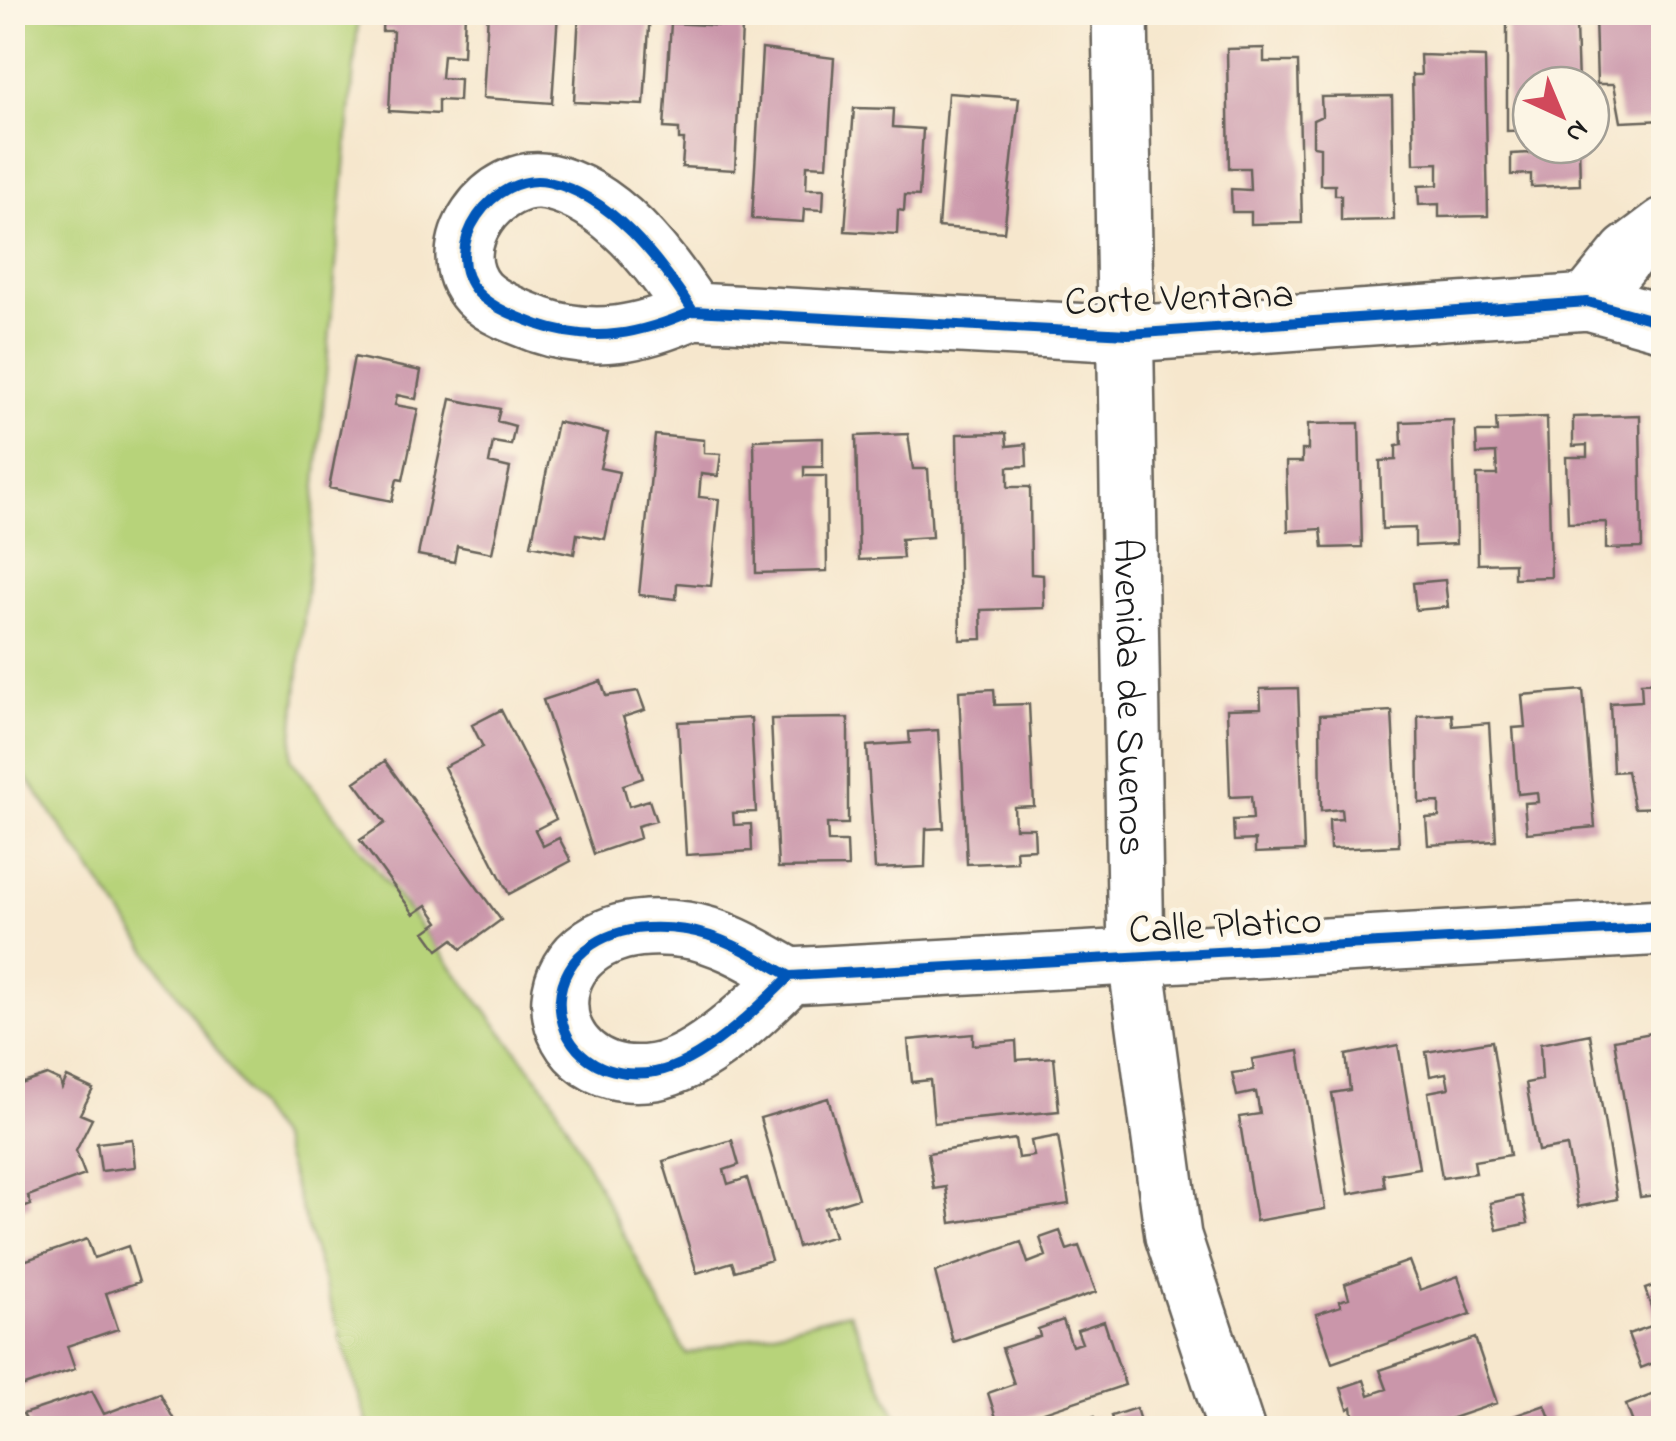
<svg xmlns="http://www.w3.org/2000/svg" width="1676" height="1441" viewBox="0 0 1676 1441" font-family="'Indie Flower',sans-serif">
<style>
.green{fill:#b7d37a;stroke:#6a784b;stroke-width:2.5}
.building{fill:#ca96aa}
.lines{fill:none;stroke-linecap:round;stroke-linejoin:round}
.minor-casing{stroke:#68635a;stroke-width:60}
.minor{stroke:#fff;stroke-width:55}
.cycleway-casing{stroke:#fcf5e5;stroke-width:16}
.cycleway{stroke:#0057b8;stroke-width:10}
.labels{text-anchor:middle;stroke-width:9;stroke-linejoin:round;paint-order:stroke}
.street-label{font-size:40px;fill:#1c1c1c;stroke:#fcf5e5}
</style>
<rect width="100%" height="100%" fill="#fcf5e5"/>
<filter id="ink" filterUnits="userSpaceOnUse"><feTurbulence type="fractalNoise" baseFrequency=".01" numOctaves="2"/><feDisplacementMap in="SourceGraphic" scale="20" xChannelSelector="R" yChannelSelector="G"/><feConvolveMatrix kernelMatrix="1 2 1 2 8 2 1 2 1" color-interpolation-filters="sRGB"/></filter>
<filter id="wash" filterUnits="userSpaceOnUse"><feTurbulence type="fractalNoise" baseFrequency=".0048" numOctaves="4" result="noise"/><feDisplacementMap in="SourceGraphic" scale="40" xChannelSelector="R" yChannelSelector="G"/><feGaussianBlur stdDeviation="2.25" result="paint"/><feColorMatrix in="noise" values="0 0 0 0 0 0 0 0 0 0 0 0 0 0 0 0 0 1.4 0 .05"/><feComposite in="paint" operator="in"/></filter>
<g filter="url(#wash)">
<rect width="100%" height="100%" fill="#f6e7cd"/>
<path class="green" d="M13 13H359L291 759 551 1095 686 1354 849 1312 902 1428H369L280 1141 13 758Z"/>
<g id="blocks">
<path class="building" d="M383 12H465L463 56 443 55 441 78 460 79 459 101 438 100V114L389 111 393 31H382Z
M488 12H558L552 103 483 98Z
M579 12H650L644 105 574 102Z
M1507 12H1573L1576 25 1578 85H1531V130L1507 131Z
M1600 12H1664V120L1621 122 1614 84H1597L1595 16Z
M671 23 742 27 735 170 682 167 684 140H679V129L664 128Z
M1264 48V62H1298L1302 223 1251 224V212H1232L1231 189 1250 190 1249 168H1229L1227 49Z
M762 49 834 58 827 166 807 165 806 189H824L823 210 804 209 803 222 752 219Z
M1420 55 1485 57 1488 216 1439 217V204L1419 205 1418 186 1438 185V163L1414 164 1412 75H1421Z
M948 93 1019 98 1004 232 938 227Z
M1392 96 1394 220 1341 221V195H1335V185H1320V147L1313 146V120L1322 116 1321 97Z
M854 108 894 109 893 127 923 129 919 196 905 195 904 211 898 210 897 234 845 231Z
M1529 145H1579L1580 185 1531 187V174L1511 175V154L1530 153Z
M354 357 421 371 416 399 397 395 395 405 418 409 403 480 397 479 392 501 329 488Z
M451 399 500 409 497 421 515 426 511 445 493 442 489 463 510 468 492 553 457 546 454 562 418 555Z
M1640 415 1642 548 1606 549V522L1568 523 1566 457H1587V445L1573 446V417Z
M1547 417 1551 577 1514 578V563L1478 564 1477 475H1497L1496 453 1477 454 1476 432H1497L1496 419Z
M1453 420 1456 544 1415 546V528L1382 529 1380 461 1396 460V446L1402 445 1401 422Z
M557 422 608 433 600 468 619 472 605 539 577 534 574 554 531 545Z
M1359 423 1362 547 1323 548 1321 529 1288 531 1286 462H1302V450H1308V424Z
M1006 433 1007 446 1026 444 1027 466 1008 467V487H1030L1031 574 1043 575 1044 608 981 610 982 639 960 640 957 434Z
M908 434 913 469H928L932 537 901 539 903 558 859 560 856 436Z
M655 435 704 440V453L721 454 718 476 701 474 699 497 719 499 711 586 677 583 676 599 639 595Z
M823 438V467H804V476H826L827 571 756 573 754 440Z
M1445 580 1448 607 1416 610 1413 583Z
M601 681 606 696 638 691 645 710 623 717 643 778 623 785 629 806 649 800 656 821 637 826 640 838 594 854 543 700Z
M1664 682V807L1634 808 1627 771 1613 772 1610 703 1642 701 1641 683Z
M1298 688 1304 851 1255 853V840L1234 841 1233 820 1253 819 1251 796 1230 797 1227 709 1261 708 1260 689Z
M994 689 995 705 1029 704 1034 806 1014 807 1015 828H1034L1035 849 1016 850 1017 862 967 864 959 691Z
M1583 690 1595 827 1527 833 1524 803 1538 802 1537 792 1518 794 1513 728 1525 727 1522 695Z
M501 710 556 819 535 830 543 846 559 838 571 861 509 894 444 767 483 747 472 725Z
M1392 711 1399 846 1330 849 1329 820 1342 819 1341 809 1321 811 1320 715Z
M1452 714 1453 726 1489 723 1496 841 1428 845 1426 818 1439 817V802L1419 803 1418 716Z
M751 718 756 812 733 813 734 825 751 824 752 851 686 855 678 722Z
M848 718V824H827L828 842H847L848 867 778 868 771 719Z
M938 730 944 828 926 829 925 867 875 869 867 746 910 743 909 732Z
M385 761 501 920 461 949 453 939 438 950 425 932 439 922 427 905 414 914 360 840 385 823 355 782Z
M1662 1031 1664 1194 1640 1197 1614 1040Z
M973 1034V1045L1016 1041 1017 1060 1054 1057 1059 1111 934 1123 930 1080 912 1082 908 1040Z
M1590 1034 1617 1199 1578 1207 1567 1146 1538 1151 1526 1083 1542 1080 1540 1044Z
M1492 1041 1510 1155 1474 1161 1476 1173 1442 1178 1428 1092 1449 1088 1446 1073 1430 1076 1426 1052Z
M1398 1045 1419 1168 1383 1174 1385 1187 1349 1194 1332 1093 1350 1090 1346 1055Z
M1299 1051 1325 1209 1256 1221 1239 1117 1260 1114 1256 1092 1237 1096 1232 1073 1254 1070 1252 1059Z
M47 1075 60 1081 62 1088 67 1077 93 1089 80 1114 92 1119 76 1151 85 1175 28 1196 31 1205 12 1212V1087Z
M828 1098 858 1198 825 1208 834 1236 798 1247 760 1118Z
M1058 1136 1069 1204 951 1223 946 1187 934 1189 928 1153 1015 1139 1018 1158 1034 1156 1031 1141Z
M132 1139 135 1167 101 1171 97 1143Z
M732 1140 739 1165 724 1170 728 1184 747 1178 771 1260 735 1271 732 1262 697 1273 663 1161Z
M1522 1196 1528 1223 1497 1230 1490 1203Z
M1060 1231 1067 1250 1079 1246 1096 1292 953 1342 935 1272 1021 1242 1028 1263 1046 1256 1040 1238Z
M87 1239 94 1258 128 1246 139 1282 106 1293 118 1329 67 1346 75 1369 12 1390V1310L19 1308 12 1265Z
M1409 1261 1420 1290 1458 1276 1471 1314 1332 1363 1316 1314 1341 1306 1339 1301 1349 1298 1345 1284Z
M1664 1282V1359L1641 1368 1628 1334 1657 1324 1645 1289Z
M1063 1320 1072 1346 1082 1343 1077 1330 1104 1321 1125 1385 999 1427 988 1393 1014 1384 1002 1348 1040 1336 1038 1329Z
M1475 1338 1497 1403 1423 1428H1355L1352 1407 1348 1409 1341 1388 1364 1380 1369 1395 1387 1389 1380 1370Z
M1664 1390V1428H1635L1626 1405Z
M92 1391 104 1414 160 1393 178 1428H31L23 1414Z
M1545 1405 1554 1428H1509L1505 1419Z
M1136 1408 1142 1428H1115L1111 1416Z
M1094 1417 1098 1428H1060Z"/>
</g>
</g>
<g filter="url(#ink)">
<use href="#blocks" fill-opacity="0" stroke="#68635a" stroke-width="2.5"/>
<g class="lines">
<defs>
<g id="minor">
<path id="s1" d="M1120 12 1136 959 1173 1236 1236 1428"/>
<path d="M1588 302 1628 253 1664 226"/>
<path d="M693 311C660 260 611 195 548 182 494 171 437 247 478 293 492 308 520 318 539 325 594 344 641 334 693 311L1128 334 1588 302 1664 323"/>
<path d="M790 976C758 1008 701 1064 655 1072 529 1092 517 906 686 930 724 936 758 958 790 976L1664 927"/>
</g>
</defs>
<use href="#minor" class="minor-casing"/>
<use href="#minor" class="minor"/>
<defs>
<path id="cycleway" d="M693 311C660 260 611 195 548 182 494 171 437 247 478 293 492 308 520 318 539 325 594 344 641 334 693 311L1128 334 1588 302 1664 323
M790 976C758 1008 701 1064 655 1072 529 1092 517 906 686 930 724 936 758 958 790 976L1664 927"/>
</defs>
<use href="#cycleway" class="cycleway-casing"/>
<use href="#cycleway" class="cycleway"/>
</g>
</g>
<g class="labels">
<g class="street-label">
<text transform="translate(1179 296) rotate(-2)" y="14">Corte Ventana</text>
<text dy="14" stroke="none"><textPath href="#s1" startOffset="685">Avenida de Suenos</textPath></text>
<text transform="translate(1225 923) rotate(-3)" y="14">Calle Platico</text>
</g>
</g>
<rect width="1676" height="1441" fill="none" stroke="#fcf5e5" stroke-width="50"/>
<g transform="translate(1561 115) rotate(136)"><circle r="48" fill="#fcf5e5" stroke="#a29e95" stroke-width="2.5"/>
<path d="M0-8L18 38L0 25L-18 38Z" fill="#d1495b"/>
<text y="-15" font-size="28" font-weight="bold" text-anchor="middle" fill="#1c1c1c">N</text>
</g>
</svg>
